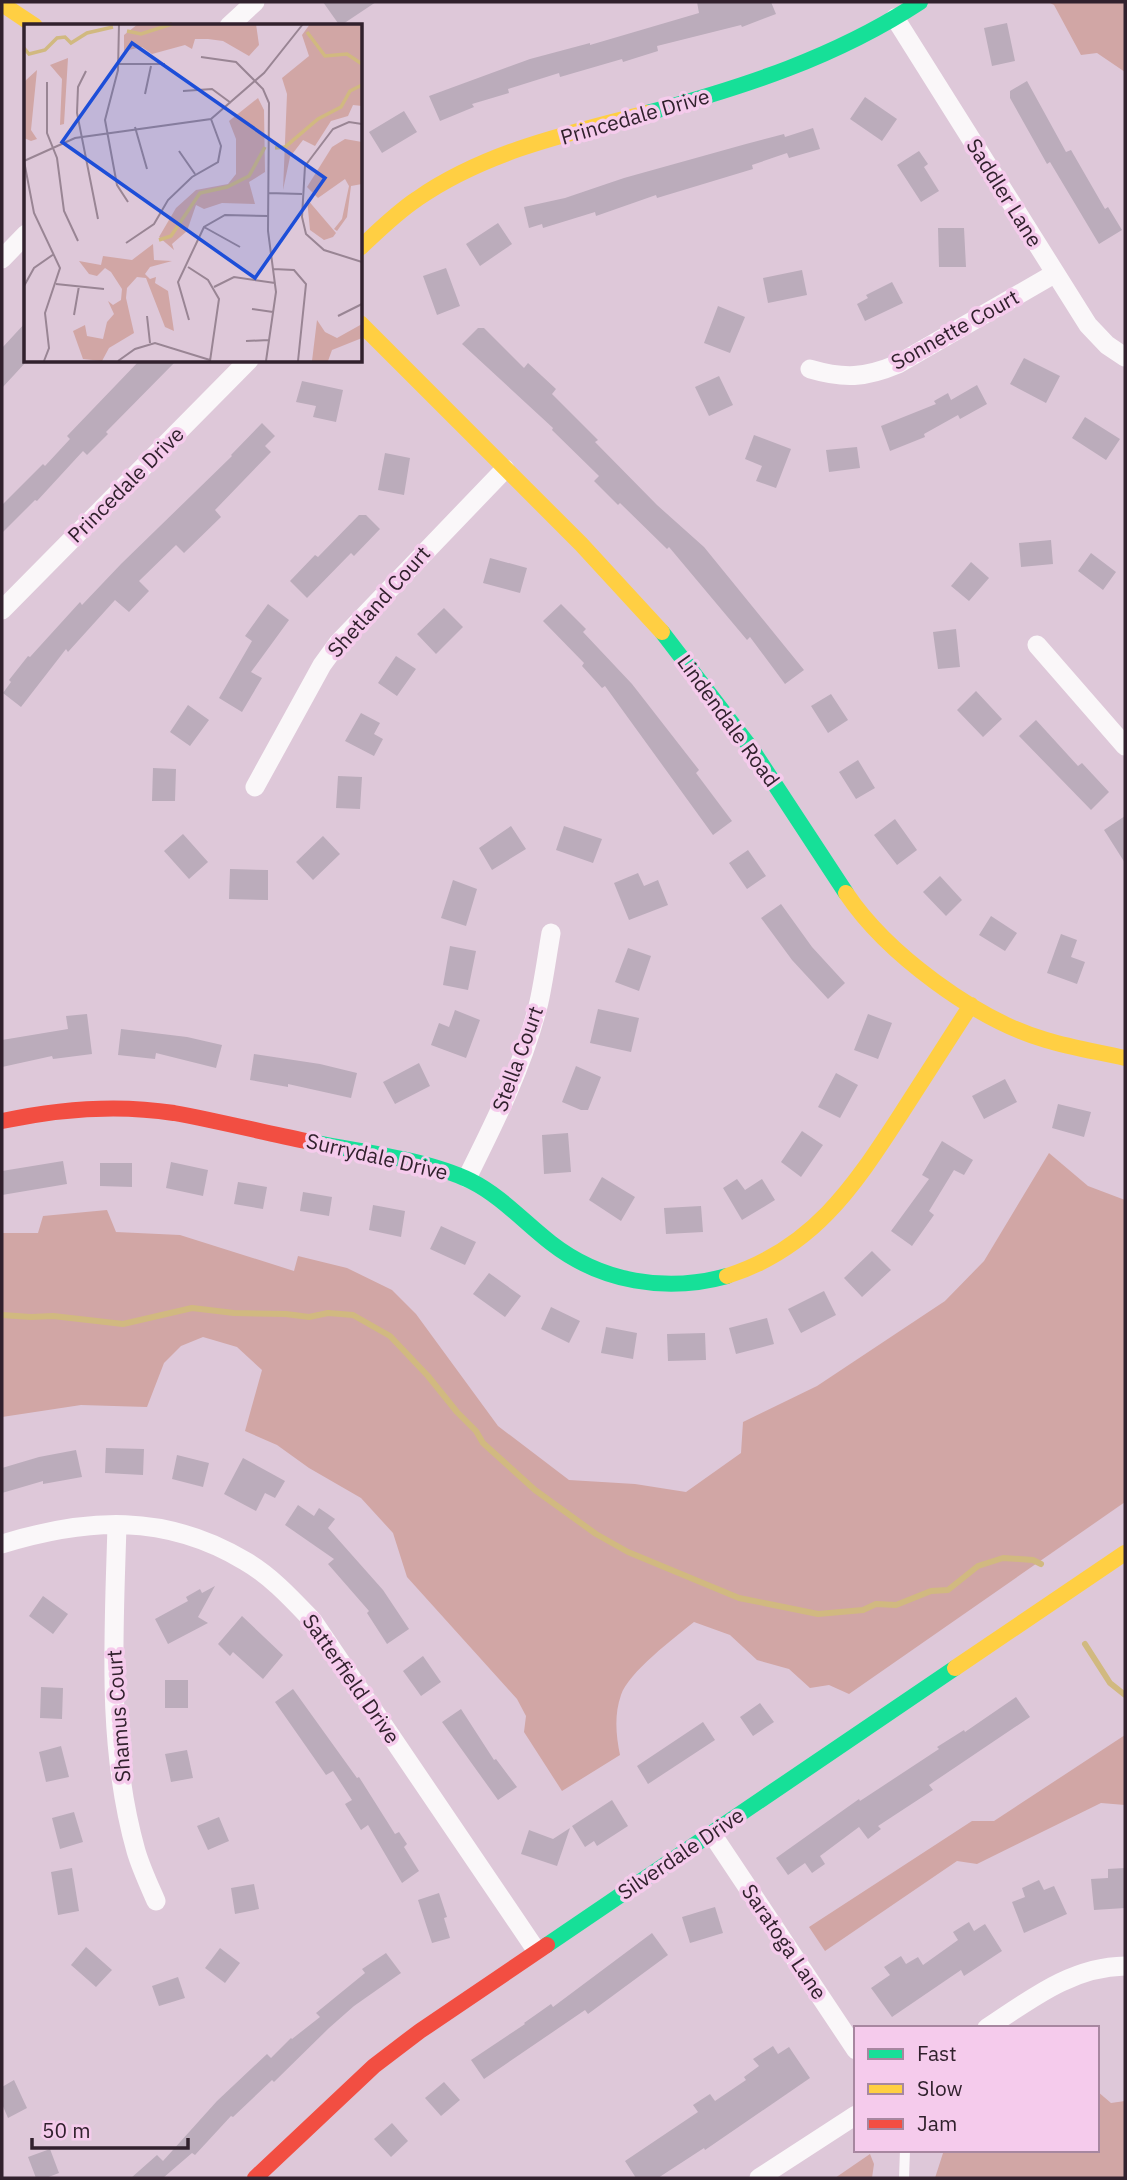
<svg xmlns="http://www.w3.org/2000/svg" width="1127" height="2180" viewBox="0 0 1127 2180" font-family="'IBM Plex Sans',sans-serif">
<style>
.green{fill:#d1a6a5}
.lines{fill:none;stroke-linecap:round;stroke-linejoin:round}
.stream{stroke:#d1b980;stroke-width:6}
.building{fill:#bbacbb}
.lane{stroke:#faf7f9;stroke-width:10}
.street{stroke:#faf7f9;stroke-width:19}
.fast{stroke:#16e098;stroke-width:16}
.slow{stroke:#ffcf43;stroke-width:16}
.jam{stroke:#f24e42;stroke-width:16}
.labels{text-anchor:middle;stroke-width:7;stroke-linejoin:round;paint-order:stroke}
.street-label{font-size:21px;fill:#31212d;stroke:#f5cbec}
.inset-river{fill:none;stroke:#d1b980;stroke-width:3.5}
.inset-road{fill:none;stroke:#998594;stroke-width:2}
.view{fill:#1d4ed8;fill-opacity:0.15;stroke:#1d4ed8;stroke-width:3.5}
.inset-edge{fill:none;stroke:#31212d;stroke-width:3.5}
</style>
<rect width="100%" height="100%" fill="#dec8d9"/>
<path class="green" d="M1048 2H1125V72L1097 53 1081 55 1054 5Z
M1049 1153 1088 1186 1125 1200V1502L849 1694 829 1685 810 1688 789 1669 757 1660 730 1635 694 1622C675 1637 628 1673 621 1695 614 1715 616 1735 620 1755L562 1791 524 1732 526 1716 517 1699 407 1577 393 1533 361 1498 309 1468 277 1445 245 1431 262 1370 237 1347 203 1337 181 1346 164 1363 147 1407 81 1405 2 1417V1233H38L43 1216 107 1210 116 1232 180 1235 294 1271 298 1256 347 1268 392 1290 416 1314 498 1426 569 1480 635 1484 686 1492 741 1453 743 1422 817 1386 945 1301 984 1261Z
M1125 1735V1805L1101 1803 977 1864 957 1861 825 1951 809 1927 972 1821H994Z
M1097 2091 1111 2103 1125 2101V2178H935L944 2150H1097Z
M870 2154 874 2164 872 2178H835Z"/>
<g class="lines">
<path class="stream" d="M2 1315 31 1317 53 1316 123 1324 192 1308 234 1313 286 1314 309 1317 328 1313 353 1315 390 1336 428 1376 457 1412 476 1431 483 1443 535 1490 596 1534 628 1552 739 1598 818 1614 863 1610 876 1604 896 1605 931 1591 948 1590 978 1566 1003 1558 1033 1560 1041 1564
M1085 1644 1110 1683 1125 1695"/>
</g>
<path class="building" d="M323 2H376L340 26Z
M697 2H771L776 14 742 27 741 25 657 46 658 51 623 62 622 59 560 77 559 73 508 89 509 93 472 104 474 107 440 121 429 96 530 59 590 43V45L699 13Z
M1007 23 1015 61 992 66 984 28Z
M1027 81 1066 152 1071 150 1105 209 1108 207 1122 230 1099 244 1050 162 1047 164 1010 98V91Z
M865 97 897 119 882 141 850 119Z
M404 111 417 132 382 153 369 132Z
M813 128 820 149 789 158 787 153 752 165 753 169 657 198 656 195 596 216 595 212 543 228 542 224 529 228 524 207 565 198 624 178 746 144 784 134 785 137Z
M919 151 928 164 924 167 939 191 921 202 897 165Z
M498 223 512 244 480 266 466 244Z
M938 228H964L966 267H939Z
M446 268 460 306 437 315 423 276Z
M802 270 807 295 768 303 763 278Z
M892 282 903 303 865 321 857 304 868 298 866 295Z
M718 306 745 317 730 353 704 343Z
M26 322V362L2 388V348Z
M478 328H484L524 368 528 363 556 389 552 394 598 440 595 442 657 505 704 547 804 670 785 684 750 637 747 640 669 547 667 549 620 503 618 505 594 481 599 476 552 430 553 428 462 344Z
M1024 358 1060 376 1046 403 1010 384Z
M140 360H177L106 432 108 434 87 455 83 451 37 501 35 500 2 533V505L43 464 45 466 70 439 67 436Z
M719 376 733 405 709 416 695 387Z
M302 381 343 390 336 422 313 417 316 406 296 402Z
M977 385 987 404 960 419 958 415 924 434 925 437 890 451 881 426 936 404 934 401 948 393 951 400Z
M1085 417 1120 439 1106 460 1072 438Z
M262 423 275 436 265 446 271 452 215 510 221 517 184 553 176 545 139 581 149 591 129 612 115 600 68 652 66 649 21 707 3 693 11 682 9 680 28 656 30 657 80 602 82 605 121 564 232 456 231 455Z
M754 435 791 449 776 488 756 481 762 466 745 459Z
M857 447 860 468 829 472 826 450Z
M385 453 410 458 404 495 378 490Z
M359 515H366L380 529 354 556 351 553 307 598 290 581 315 555 318 557Z
M1051 540 1053 564 1021 567 1019 543Z
M1091 553 1116 572 1103 590 1078 571Z
M490 558 527 568 520 593 483 583Z
M971 562 989 578 969 601 951 586Z
M268 604 289 620 251 672 262 678 242 712 219 698 252 641 245 636Z
M561 604 586 629 583 632 632 684 699 770 696 773 732 821 713 835 605 686 602 688 582 666 584 663 543 621Z
M444 608 463 627 436 654 417 634Z
M956 629 960 667 938 669 933 632Z
M396 656 416 669 397 696 378 683Z
M976 691 1002 719 983 737 957 710Z
M831 694 848 720 828 733 811 706Z
M188 705 209 720 190 746 170 732Z
M361 713 380 723 374 734 383 739 374 756 345 741Z
M1036 720 1078 766 1082 763 1109 792 1091 810 1019 736Z
M858 760 875 788 856 799 839 772Z
M153 768 176 769 175 801H152Z
M338 776 362 777 360 809 336 808Z
M1125 816V863L1104 830Z
M895 819 917 850 897 865 874 835Z
M511 826 526 849 492 870 479 848Z
M564 826 602 839 593 863 556 850Z
M183 834 208 862 189 879 164 851Z
M323 836 340 854 313 880 296 862Z
M748 850 766 876 747 889 729 863Z
M230 869 268 870V900L229 899Z
M638 873 644 886 658 880 668 905 629 920 614 883Z
M940 876 962 900 946 916 923 892Z
M453 880 477 889 466 926 441 918Z
M781 904 812 947 845 983 828 999 792 960 761 918Z
M991 916 1017 933 1005 951 979 935Z
M1061 934 1077 940 1071 957 1085 962 1077 984 1047 973Z
M450 946 476 951 468 990 443 985Z
M628 948 651 956 639 991 615 982Z
M598 1009 639 1018 631 1052 590 1043Z
M455 1010 480 1020 466 1058 431 1045 439 1023 449 1027Z
M87 1014 92 1054 53 1059 52 1056 2 1067V1040L68 1029 66 1016Z
M868 1014 892 1023 878 1059 854 1050Z
M121 1029 187 1037 222 1045 216 1068 156 1053 155 1059 118 1055Z
M254 1054 320 1064 357 1073 351 1098 288 1084V1087L250 1080Z
M419 1063 430 1086 395 1104 383 1082Z
M576 1066 601 1077 588 1110H581L562 1102Z
M836 1073 858 1085 840 1118 818 1107Z
M1005 1079 1017 1102 984 1119 972 1096Z
M1058 1104 1091 1112 1084 1137 1052 1128Z
M802 1131 823 1145 801 1177 781 1162Z
M568 1133 571 1172 544 1174 542 1135Z
M942 1141 973 1160 964 1175 954 1170 929 1211 934 1215 912 1246 891 1231 929 1179 922 1175Z
M63 1161 67 1184 2 1195V1171Z
M171 1162 208 1170 203 1196 166 1188Z
M100 1163H132V1187L100 1186Z
M602 1177 635 1197 621 1221 589 1200Z
M737 1179 745 1190 762 1179 775 1200 742 1220 723 1188Z
M238 1182 267 1187 263 1209 234 1204Z
M303 1192 332 1197 329 1216 300 1211Z
M373 1205 405 1211 401 1237 369 1230Z
M701 1206 703 1232 666 1234 664 1208Z
M441 1226 476 1242 465 1265 430 1249Z
M872 1251 891 1270 862 1297 844 1278Z
M489 1273 521 1296 505 1317 473 1294Z
M824 1291 836 1315 801 1333 788 1309Z
M551 1307 580 1321 569 1343 541 1329Z
M767 1318 774 1344 736 1354 729 1328Z
M606 1327 637 1333 633 1359 601 1353Z
M705 1333 706 1360 668 1361 667 1334Z
M106 1448 144 1449 143 1475 105 1473Z
M76 1450 82 1477 43 1484V1481L2 1493V1468L39 1457Z
M177 1455 209 1463 203 1487 172 1479Z
M243 1458 285 1481 275 1498 265 1493 256 1511 224 1494Z
M298 1505 314 1516 319 1508 335 1519 328 1528 383 1590 409 1629 387 1644 367 1613 369 1611 328 1564 334 1559 285 1525Z
M215 1586 198 1617 208 1623 168 1644 155 1619 188 1601 186 1597 200 1589 202 1593Z
M43 1596 68 1614 53 1634 29 1616Z
M242 1616 283 1655 263 1679 233 1652 230 1656 218 1644Z
M423 1656 441 1682 421 1696 403 1671Z
M165 1680H188V1708H165Z
M41 1687 63 1688 62 1719 40 1718Z
M293 1689 357 1778 359 1777 395 1834 399 1832 407 1844 404 1847 419 1871 402 1883 368 1825 361 1830 345 1804 352 1800 333 1771 326 1775 275 1702Z
M1016 1697 1030 1717 929 1785 933 1790 878 1826 881 1829 868 1839 859 1827 820 1856 825 1864 812 1873 805 1863 788 1875 776 1858 859 1799 860 1801 939 1749 937 1747 964 1730 965 1732Z
M760 1703 774 1722 753 1736 740 1717Z
M461 1709 494 1760 496 1759 517 1787 498 1800 442 1722Z
M703 1722 715 1740 648 1784 637 1766Z
M61 1746 69 1777 46 1782 39 1752Z
M187 1750 193 1778 171 1782 165 1754Z
M612 1800 628 1826 597 1846 594 1841 585 1847 572 1826Z
M74 1812 83 1842 60 1849 52 1818Z
M219 1817 229 1841 208 1850 197 1826Z
M570 1828 557 1866 521 1854 529 1830 553 1839Z
M72 1868 79 1911 58 1915 51 1872Z
M1125 1868V1908L1094 1910 1091 1879 1108 1878V1869Z
M1039 1880 1044 1890 1054 1886 1067 1914 1024 1933 1012 1902 1025 1897 1022 1888Z
M254 1884 259 1909 235 1914 231 1888Z
M439 1893 447 1917 444 1918 450 1938 432 1943 418 1900Z
M715 1907 723 1933 690 1943 682 1917Z
M969 1922 974 1931 985 1924 1002 1951 964 1976 961 1970 892 2017 871 1988 890 1975 884 1967 901 1956 906 1964 918 1957 923 1965 958 1940 953 1932Z
M652 1933 668 1955 588 2014 585 2010 484 2079 471 2060 525 2024 524 2023 551 2004 553 2007Z
M86 1947 112 1970 96 1987 71 1965Z
M220 1948 240 1963 225 1983 205 1968Z
M386 1953 401 1973 354 2006 329 2028 274 2082 272 2080 233 2117 231 2116 195 2155 192 2153 163 2178H131L157 2155 163 2161 217 2101 267 2054 271 2058 291 2038 292 2039 320 2017 316 2013 365 1973 362 1969Z
M178 1977 185 1998 159 2006 152 1986Z
M773 2046 778 2054 789 2047 810 2078 705 2150 704 2148 658 2178H636L625 2161 698 2112 693 2105 710 2094 715 2101 746 2080 744 2077 759 2066 753 2059Z
M14 2080 27 2108 8 2118 2 2104V2087Z
M444 2082 460 2100 441 2116 425 2098Z
M392 2123 408 2141 391 2157 374 2139Z
M50 2149 59 2173 46 2178H36L28 2157Z"/>
<g class="lines">
<path class="lane" d="M904 2178 905 2150"/>
<path class="street" d="M895 18 1088 325 1107 345 1125 357
M229 26 255 2
M2 259 26 234
M810 369C844 379 865 378 898 364L1054 274
M2 610 249 360
M1037 645 1125 746
M255 787 322 665 338 643 505 469
M467 1178C495 1122 524 1064 539 1002 544 979 547 956 551 933
M117 1525C114 1634 106 1745 136 1851 141 1868 149 1885 156 1901
M2 1544C87 1518 165 1513 245 1561 271 1576 292 1599 313 1621L536 1950
M712 1834 856 2050
M987 2028C1031 1999 1071 1967 1125 1966
M759 2178 856 2115"/>
<path class="fast" d="M647 113C744 87 836 57 920 2
M662 632 751 748 846 893
M306 1141C356 1151 426 1159 471 1181 501 1196 524 1222 551 1243 601 1282 666 1293 727 1276
M547 1945 955 1668"/>
<path class="slow" d="M2 4 35 26
M360 248C378 231 396 213 417 199 484 152 569 133 647 113
M360 323 581 544 662 632
M846 893C886 953 976 1020 1046 1040 1072 1048 1099 1052 1125 1058
M727 1276C812 1249 853 1188 899 1117 923 1080 947 1042 971 1005
M955 1668 1125 1553"/>
<path class="jam" d="M2 1121C58 1109 117 1104 174 1113 218 1121 262 1132 306 1141
M255 2178 374 2066 420 2031 547 1945"/>
</g>
<g class="labels">
<g class="street-label">
<text transform="translate(635 117) rotate(-16)" y="7">Princedale Drive</text>
<text transform="translate(1004 193) rotate(58)" y="7">Saddler Lane</text>
<text transform="translate(955 330) rotate(-29)" y="7">Sonnette Court</text>
<text transform="translate(126 485) rotate(-45)" y="7">Princedale Drive</text>
<text transform="translate(379 602) rotate(-48)" y="7">Shetland Court</text>
<text transform="translate(728 721) rotate(54)" y="7">Lindendale Road</text>
<text transform="translate(518 1059) rotate(-70)" y="7">Stella Court</text>
<text transform="translate(377 1157) rotate(13)" y="7">Surrydale Drive</text>
<text transform="translate(351 1679) rotate(55)" y="7">Satterfield Drive</text>
<text transform="translate(119 1716) rotate(-94)" y="7">Shamus Court</text>
<text transform="translate(681 1854) rotate(-34)" y="7">Silverdale Drive</text>
<text transform="translate(784 1942) rotate(56)" y="7">Saratoga Lane</text>
</g>
</g>
<g transform="translate(24 24)">
<rect width="338" height="338" fill="#dec8d9"/>
<path d="M114 0H232L235 21 225 32 199 17 184 15H171L168 25 161 21 128 30 118 23 100 27V11ZM286 0H338V82L329 81 324 92 307 97 291 122 279 116 266 133 259 166 263 70 258 54 285 32 278 11ZM44 34 40 100 36 101 38 55 26 41ZM13 46 7 106 13 115 7 117 0 114 1 57ZM234 74 240 86 241 148 225 158 231 180 198 179 180 185 172 181 163 207 148 220 150 226 135 213 152 184 172 166 204 160 212 150V115L205 97ZM321 115 338 118V160L327 162 323 193 313 207 310 205 318 195 325 162 321 155 294 174 283 163 308 123ZM283 175 312 209 309 213 300 216 286 206ZM129 220 130 236 148 237 126 243 121 250 126 255 132 253 131 259 144 267 150 307 141 303 122 254 113 253 103 264 102 274 110 309 85 324 78 337 59 335 49 307 61 301 63 312 79 315 83 298 90 290 84 277 89 281 97 276 98 265 87 248 81 244 73 252 65 250 55 237 77 241 79 232 108 236ZM293 296 301 308 313 314 338 300V314L308 326 304 337H288Z" fill="#d1a6a5"/>
<path class="inset-river" d="M103 7 117 10 148 0M283 8 301 32 323 30 338 40M0 24 5 30 21 26 33 14 41 13 47 19 63 9 89 3M251 124 261 123 294 95 317 83 326 67 338 61M135 216 147 212 176 169 203 163 225 152 241 123"/>
<path class="inset-road" d="M95 0 94 46 81 96 93 161 104 178M177 33 212 38 239 65 245 79 244 207 252 268 242 337M95 40H141M62 47 54 63 53 89 74 195M23 58V109L33 134 40 187 54 217M159 67 188 65 207 79M121 70 127 42M338 100 325 98 309 105 281 142 278 193 282 210 300 226 338 238M111 103 123 145M155 127 171 150M0 137 51 114 187 95 240 49 279 0M0 137 10 189 36 244 21 289 25 324 20 337M244 169 278 170M180 203 216 223M102 219 130 200 144 176 168 153 194 138 197 122 187 95M164 243 184 256 195 275 186 337M249 245 270 246 282 260 274 337M32 260 80 265M0 262 10 244 30 230M190 263 210 253 251 259M228 285 249 288M50 291 55 262M123 292 126 319M314 292 338 280M165 296 154 258 180 203 201 191 244 192M222 317 245 316M94 337 111 325 131 319 186 336"/>
<path class="view" d="M108 19 301 154 231 254 38 118Z"/>
<rect width="338" height="338" class="inset-edge"/>
</g>
<rect width="1127" height="2180" fill="none" stroke="#31212d" stroke-width="7"/>
<rect x="854" y="2026" width="245" height="126" fill="#f5cbec" stroke="#a787a0" stroke-width="2"/>
<rect x="868" y="2049" width="35" height="10" fill="#16e098" stroke="#a787a0" stroke-width="2"/>
<text x="917" y="2061" font-size="21" fill="#31212d">Fast</text>
<rect x="868" y="2084" width="35" height="10" fill="#ffcf43" stroke="#a787a0" stroke-width="2"/>
<text x="917" y="2096" font-size="21" fill="#31212d">Slow</text>
<rect x="868" y="2119" width="35" height="10" fill="#f24e42" stroke="#a787a0" stroke-width="2"/>
<text x="917" y="2131" font-size="21" fill="#31212d">Jam</text>
<path d="M32 2138v10h156v-10" fill="none" stroke="#31212d" stroke-width="3.5"/>
<text x="42" y="2138" font-size="21" fill="#31212d" stroke="#f5cbec" stroke-width="5" paint-order="stroke">50 m</text>
</svg>
